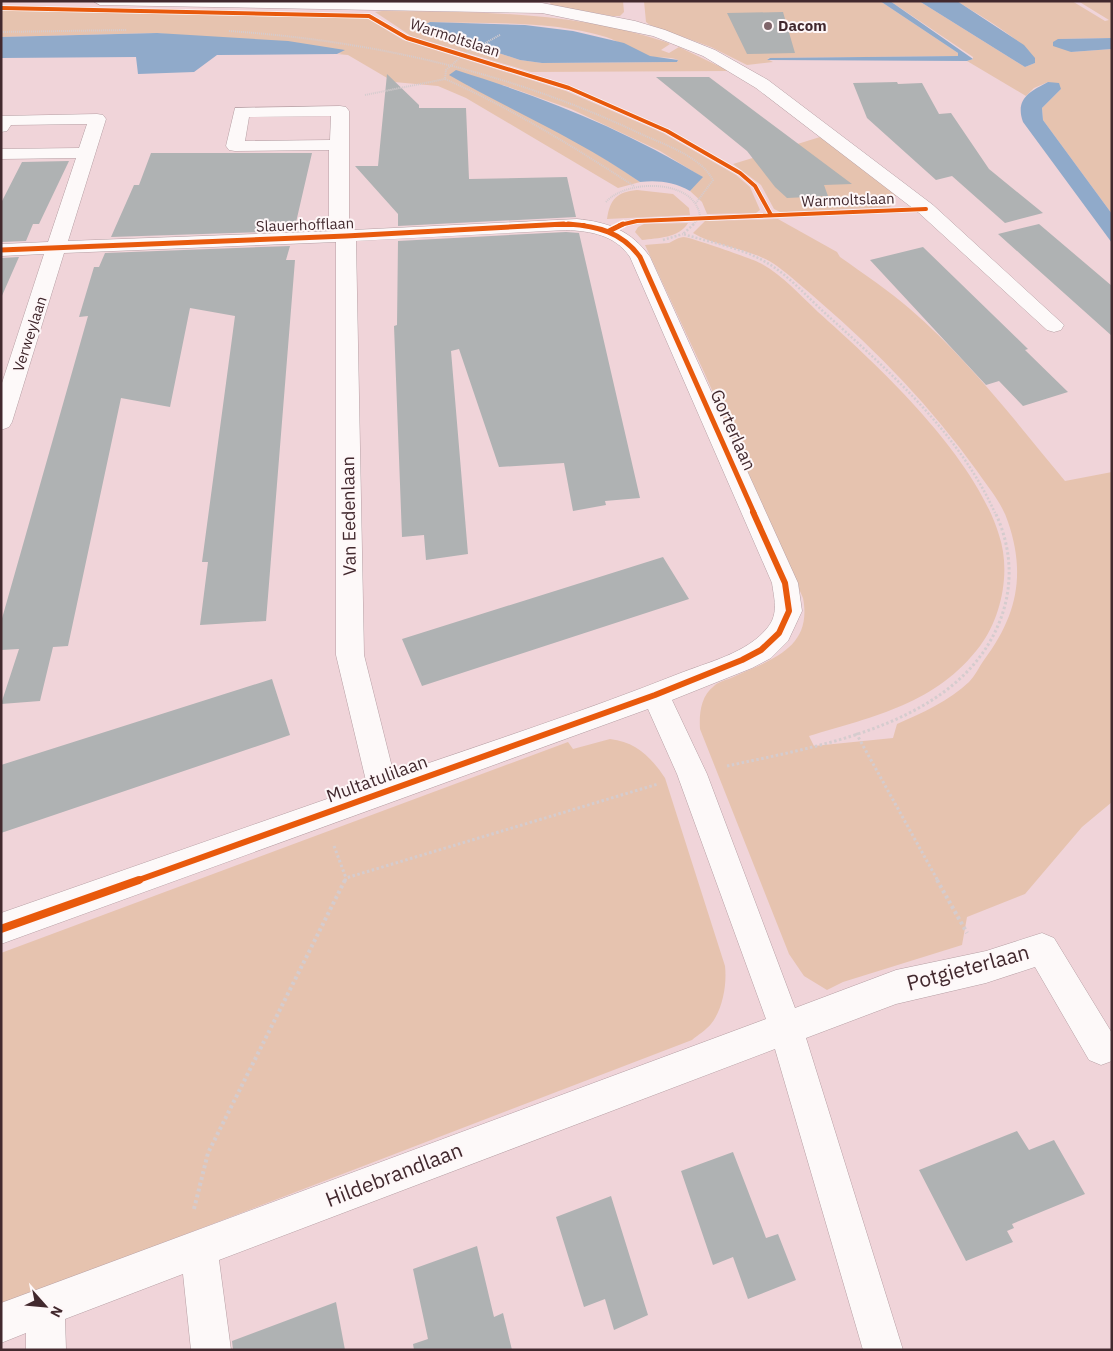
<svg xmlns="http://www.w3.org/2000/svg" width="1113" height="1351" viewBox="0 0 1113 1351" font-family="'IBM Plex Sans',sans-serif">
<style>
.green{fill:#e6c3af;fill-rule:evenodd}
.water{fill:#90aaca}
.building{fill:#afb2b3}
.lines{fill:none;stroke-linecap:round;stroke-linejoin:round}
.minor-casing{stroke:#b69fa4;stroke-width:1}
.path-far3{stroke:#d5ccce;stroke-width:2;stroke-dasharray:1 1;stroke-linecap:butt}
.path-far2{stroke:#d5ccce;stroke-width:2.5;stroke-dasharray:2 2;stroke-linecap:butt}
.path-far1{stroke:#d5ccce;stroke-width:3;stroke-dasharray:2.5 2.5;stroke-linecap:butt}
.path{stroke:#d5ccce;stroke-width:4;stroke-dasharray:3 3;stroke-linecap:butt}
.minor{fill:#fdf9f9;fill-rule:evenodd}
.cycleway-far3-casing{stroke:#fef7f8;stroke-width:5.5}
.cycleway-far2-casing{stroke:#fef7f8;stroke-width:8}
.cycleway-far1-casing{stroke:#fef7f8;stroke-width:9}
.cycleway-casing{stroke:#fef7f8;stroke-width:11}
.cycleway-far3{stroke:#e8590c;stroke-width:4}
.cycleway-far2{stroke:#e8590c;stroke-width:5}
.cycleway-far1{stroke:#e8590c;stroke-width:6}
.cycleway{stroke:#e8590c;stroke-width:8}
.poi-dot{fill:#7f656a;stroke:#fef7f8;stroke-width:2}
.labels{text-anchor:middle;stroke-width:4;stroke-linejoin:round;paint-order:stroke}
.far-poi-label{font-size:15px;font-weight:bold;fill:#42292e;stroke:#fef7f8;text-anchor:start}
.far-street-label{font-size:15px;fill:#42292e;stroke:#fef7f8}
.street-label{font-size:18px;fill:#42292e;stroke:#fef7f8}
.near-street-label{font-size:21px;fill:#42292e;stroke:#fef7f8}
</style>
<rect width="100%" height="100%" fill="#f0d4d9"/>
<path class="green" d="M549 1H623L624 12 620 16H612L551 5Z
M644 1H880L958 53V56L771 58 767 59 773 62 747 65 711 47 650 25 646 22Z
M890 1H919L1025 67 1035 63C1034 45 973 12 957 1H1072L1105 21 1109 20 1078 1H1112V38L1058 39 1071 52 1112 49V214L1043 120 1042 108 1061 89 1048 82 1034 88 1026 96 967 61 973 59V57Z
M1 10 367 18 403 40 566 91 663 133 736 175 750 187 760 210 756 213 707 214 702 202 690 191 702 177 660 151 571 109 503 85H467C526 115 586 144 640 182L618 188 466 98 438 86 394 82 348 55 337 54 342 53 157 33 1 37Z
M382 11C479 12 573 11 666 42L670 44 661 50 669 53 679 47 729 71 531 72 411 36 375 12ZM430 22C487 24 550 20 606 37 621 42 633 51 648 56 658 59 669 56 678 60L677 62 542 63 520 60 435 32 426 24Z
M820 137 896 194V196L880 197 891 207 780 212 774 209 761 185 733 164Z
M637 190 673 194 689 208 690 215 607 219C610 199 617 192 637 190Z
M778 219 837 252 840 257C864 274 888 290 910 309 968 359 1016 422 1065 481L1112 472V802L1082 827 1025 894 967 917 962 945 843 982 827 990 804 976 789 954 700 729C699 713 701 696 714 686 718 682 726 680 731 678 769 660 813 650 803 598L704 372 645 245C652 244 661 244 669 243 673 241 679 237 684 237 689 237 753 259 760 263 782 275 800 295 818 312 879 366 975 456 999 535 1011 570 1002 617 980 646 936 704 875 716 809 736L814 746 893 738 897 724C922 713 949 701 969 682 975 676 979 667 984 660 1017 616 1026 574 1008 522 1002 503 988 487 977 471 932 408 879 353 820 302 806 290 792 277 777 266 752 248 718 248 693 233L705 221Z
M688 223C679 238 658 238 642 240L635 232 638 227 644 224Z
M610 739C636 742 651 757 665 778L725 966C727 984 723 1009 711 1024 706 1030 698 1035 692 1040L1 1305V953L568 742 573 749Z"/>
<path class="water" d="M880 1H890L973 59 967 61 767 60 770 58 958 56V53Z
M919 1H957L1024 45 1035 58V63L1025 67Z
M430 22 525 25 573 31 624 43 650 56 678 60 677 62 542 63 520 60 435 32 426 24Z
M157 33 288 41 345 50 337 54 217 55 194 72 138 74 136 57 1 58V37Z
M1112 38V49L1071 52 1053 46V42L1058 39Z
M456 70C545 98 622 128 703 177L690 191C674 182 658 180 640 182 580 140 512 111 449 75Z
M1048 82 1059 83 1061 89 1042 108 1043 120 1112 214V243L1023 122C1015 99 1029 92 1048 82Z"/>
<path class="building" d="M783 12 795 53 747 54 727 13Z
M387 74 419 105V108H466L469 179 567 177 576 217 398 226V214L355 166H378Z
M656 77H709L852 184 824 185 828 196 787 198 775 187 747 151Z
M897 82 898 84 922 83 939 114 951 113 989 169 1043 213 1005 223 952 176 936 180 867 118 853 83Z
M151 153H312L294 231 111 237 134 185H139Z
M69 161 39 224H33L26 241 1 242V203L22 162Z
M1039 224 1112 286V336L998 234Z
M566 232 579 233 640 498 605 501 606 505 573 511 564 463 499 467 459 349 451 351 468 554 426 560 424 535 402 537 394 326 397 325 398 241Z
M290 246 286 260H295L266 621 200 625 208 562H202L235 316 190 308 170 407 121 398 68 646 53 647 40 701 1 704 19 649 1 650V622L88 316 79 317 94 267H99L105 253Z
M923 247 1028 349 1025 350 1068 392 1023 406 999 381 986 385 870 260Z
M19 257 1 298V258Z
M663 557 689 599 422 686 402 639Z
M272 679 290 735 1 833V765Z
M1017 1131 1029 1150 1054 1140 1085 1194 1012 1224 1014 1228 1007 1231 1013 1242 966 1261 919 1170Z
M733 1152 766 1238 778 1234 796 1280 748 1299 733 1257 713 1265 681 1171Z
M611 1196 648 1315 614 1330 605 1299 584 1307 556 1217Z
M477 1246 494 1317 503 1313 512 1350H414L413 1344 428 1339 413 1269Z
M336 1302 345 1350H233L232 1341Z"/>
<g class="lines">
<defs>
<path id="minor" d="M93 1 542 3 635 21 665 30 715 50 768 80 933 205 1064 325 1061 330 1054 332 1047 330 919 213 756 88 703 56 653 36 542 13 100 5Z
M340 106 346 107 349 111V222L353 230 577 219C608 222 632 231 650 257L798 583 802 611 788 641 771 658 752 668 672 700 707 774 795 1008 896 970 986 951 1042 933 1054 938 1112 1033V1061L1101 1065 1089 1060 1035 967 986 983 896 1004 806 1038 903 1350H863L775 1049 219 1260 231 1350H191L183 1274 65 1319 66 1350H26V1333L1 1343V1303L766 1019 677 774 648 709 1 944V913L367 785 336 655V242L64 253 12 422 9 427 1 430V386L44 254 1 256V244L48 242 76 158 1 159V149L79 148 87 124 11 125 7 131 1 132V116L97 114 103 115 106 119 68 241 334 231 329 222V150L235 151 229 150 226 146 235 108ZM331 116 330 140 245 141 249 117ZM566 230C591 231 615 235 630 257L772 583C774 598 779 613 768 627 748 653 708 662 678 674 585 711 489 742 394 775L364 655 356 241Z"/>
</defs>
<use href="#minor" class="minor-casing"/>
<path class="path-far3" d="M229 31C373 41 510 72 641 134 665 145 700 156 713 180L696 203
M1 32 126 30
M500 35 463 55 446 70 445 79C511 108 574 147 634 186
M365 95 445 79
M606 202C627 178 698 179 700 218L692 225"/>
<path class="path-far2" d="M694 224 683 234C709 242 738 247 762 260 787 273 806 296 826 314 890 372 959 433 995 513
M663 240 683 234"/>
<path class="path-far1" d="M856 733 938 881
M727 766C823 745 962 724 1001 618 1014 582 1011 546 995 512
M334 846 346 878
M345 881 346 878 658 784"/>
<path class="path" d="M937 880 967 933
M194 1209 208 1153 345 880"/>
<use href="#minor" class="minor"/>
<defs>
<path id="cycleway-far3" d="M1 8 369 16 407 38 569 88 667 131 740 173 755 186 771 215
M541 225H584
M620 225 637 221 926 209"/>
<path id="cycleway-far2" d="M568 224C597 226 622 232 640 257L754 513
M609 231 623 224
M1 250 346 236 564 224"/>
<path id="cycleway-far1" d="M136 881 655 695 742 660 761 650 779 633 789 611 785 583 753 512"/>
<path id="cycleway" d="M1 929 139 880"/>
</defs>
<use href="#cycleway-far3" class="cycleway-far3-casing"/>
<use href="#cycleway-far2" class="cycleway-far2-casing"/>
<use href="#cycleway-far1" class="cycleway-far1-casing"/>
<use href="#cycleway" class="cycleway-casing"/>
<use href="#cycleway-far3" class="cycleway-far3"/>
<use href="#cycleway-far2" class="cycleway-far2"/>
<use href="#cycleway-far1" class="cycleway-far1"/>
<use href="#cycleway" class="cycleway"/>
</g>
<circle class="poi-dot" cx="768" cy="26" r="5"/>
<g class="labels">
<g class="far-poi-label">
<text x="778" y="31">Dacom</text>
</g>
<g class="far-street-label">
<text transform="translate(455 38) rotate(18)" y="5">Warmoltslaan</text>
<text transform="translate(848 200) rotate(-2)" y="5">Warmoltslaan</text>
<text transform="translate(305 225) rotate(-2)" y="5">Slauerhofflaan</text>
<text transform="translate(30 334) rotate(-72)" y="5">Verweylaan</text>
</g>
<g class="street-label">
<text transform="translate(733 430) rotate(66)" y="6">Gorterlaan</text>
<text transform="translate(349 516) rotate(-91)" y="6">Van Eedenlaan</text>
<text transform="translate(377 779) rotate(-20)" y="6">Multatulilaan</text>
</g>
<g class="near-street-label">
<text transform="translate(968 968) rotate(-15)" y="7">Potgieterlaan</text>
<text transform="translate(394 1175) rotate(-21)" y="7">Hildebrandlaan</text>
</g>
</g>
<rect width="1113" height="1351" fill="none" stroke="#42292e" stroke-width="5"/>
<g transform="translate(45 1306) rotate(117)" stroke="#fef7f8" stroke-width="4" paint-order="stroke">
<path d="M0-4L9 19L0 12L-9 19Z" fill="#42292e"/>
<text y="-8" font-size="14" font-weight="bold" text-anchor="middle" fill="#42292e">N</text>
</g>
</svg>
